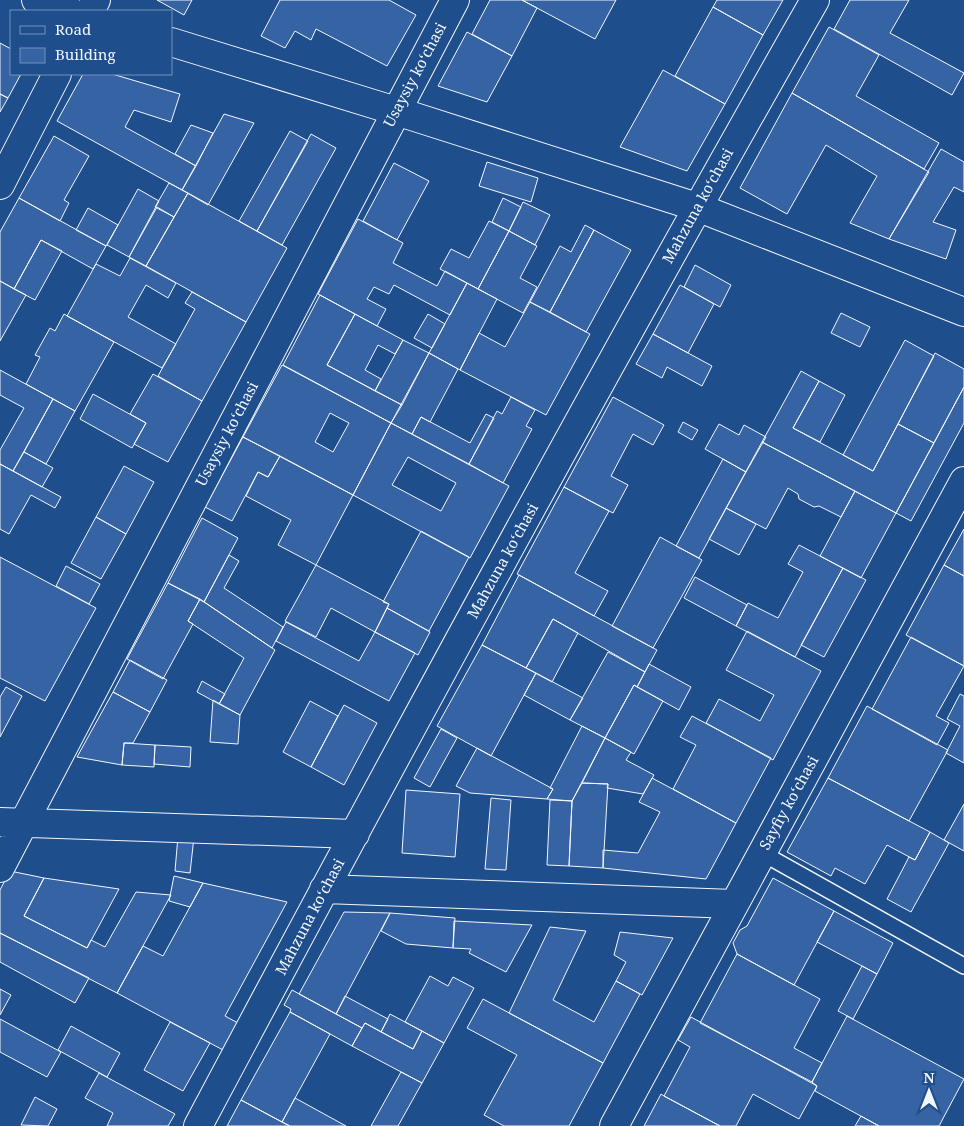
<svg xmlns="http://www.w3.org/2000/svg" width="964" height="1126" viewBox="0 0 964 1126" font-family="'Noto Serif',serif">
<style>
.building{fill:#3563a3;stroke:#f2f6ff;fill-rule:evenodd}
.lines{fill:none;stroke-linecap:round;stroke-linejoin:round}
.service-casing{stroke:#f2f6ff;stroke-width:18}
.minor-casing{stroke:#f2f6ff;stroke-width:30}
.service{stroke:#1f4e8c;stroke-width:15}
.minor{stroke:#1f4e8c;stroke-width:28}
.labels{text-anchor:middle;stroke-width:4;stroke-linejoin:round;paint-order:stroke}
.street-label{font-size:15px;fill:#f2f6ff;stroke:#1f4e8c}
</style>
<rect width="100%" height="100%" fill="#1f4e8c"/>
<path class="building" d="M157 0H192L184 15Z
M280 0H389L416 15 387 66 316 29 311 40 295 31 285 48 261 36Z
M490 0H522L537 8 512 56 472 34Z
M522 0H616L595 39Z
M717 0H783L763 35 713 7Z
M850 0H909L890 33 964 73 952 95 834 29Z
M713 7 763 35 725 104 675 76Z
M829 27 879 55 856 96 939 143 924 169 792 93Z
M467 32 512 56 487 102 438 86Z
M0 43 11 49V74H21L8 98 0 94Z
M663 70 725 104 687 171 620 147Z
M83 74H112L180 94 171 122 134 110 125 127 196 166 182 190 57 121Z
M792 93 929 172 889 239 850 223 877 176 826 145 787 214 740 188Z
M0 94 8 98 0 112Z
M224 114 254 123 208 205 182 190Z
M191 125 213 133 196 166 175 154Z
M290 131 308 141 257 231 239 221Z
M311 134 336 148 282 245 257 231Z
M54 136 89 156 64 200 69 203 60 221 19 198Z
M941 149 964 162V192L954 187 933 222 956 230 946 259 889 239Z
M487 162 538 178 531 202 479 186Z
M394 163 429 181 397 240 363 221Z
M169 183 188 193 174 217 155 207Z
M138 189 159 201 129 257 107 245Z
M188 193 287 248 246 322 146 266Z
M19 198 106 246 93 269 41 240 14 289 0 281V232Z
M503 198 521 207 509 231 492 222Z
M523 202 550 215 535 245 509 231Z
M157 207 174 217 146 266 129 257Z
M88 208 118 225 106 246 76 230Z
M358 219 403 243 393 263 437 286 445 271 467 283 450 315 394 285 389 294 374 287 367 299 386 309 377 326 318 294Z
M489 221 509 231 478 289 440 269 451 249 469 258Z
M585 225 594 230 550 312 530 302 560 246 571 252Z
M594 230 631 250 586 332 550 312Z
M509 231 537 246 520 278 537 287 523 313 478 289Z
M41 240 62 251 35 300 14 289Z
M130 258 176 283 168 298 146 285 128 317 176 344 162 368 67 316 96 264 120 276Z
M695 265 731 285 720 307 684 287Z
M0 281 26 295 0 341Z
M467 283 497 299 460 370 429 353Z
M680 285 714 304 688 353 653 334Z
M192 292 246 322 202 401 158 376 195 309 185 303Z
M320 295 355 314 327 365 402 405 391 423 283 365Z
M530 302 590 334 546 415 460 370 479 333 505 347Z
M841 313 870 327 860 347 831 333Z
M64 314 114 342 75 411 26 384 40 357 35 355 50 328 55 331Z
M355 314 403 340 395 354 378 345 365 370 381 379 375 391 327 365Z
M428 314 445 324 432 348 414 338Z
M653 334 712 366 702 386 667 367 662 378 636 364Z
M403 340 429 353 402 405 375 391Z
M905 340 934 356 873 471 843 455Z
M429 353 458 369 430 422 421 417 412 434 391 423Z
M935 353 964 369V387L934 443 898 424Z
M282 365 391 423 353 495 243 437ZM330 413 349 423 333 452 315 442Z
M0 370 53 399 13 471 0 464V450L24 408 0 395Z
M801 371 819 381 793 428 873 471 898 424 934 443 896 513 762 442Z
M153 374 202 401 168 462 134 444 146 423 130 414Z
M819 381 845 395 820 442 793 428Z
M964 387V423L911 521 896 513Z
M93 394 146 423 132 448 80 419Z
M511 397 535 410 526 426 532 429 503 483 469 464 497 411 502 414Z
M613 397 664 425 653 445 633 434 611 476 628 485 613 513 564 487Z
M53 399 75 411 46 464 24 452Z
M486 414 494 418 469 464 412 434 421 417 470 443Z
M683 422 698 430 692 440 678 432Z
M391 423 509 486 470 558 353 495ZM408 457 456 483 441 511 392 485Z
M719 424 739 435 744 425 766 437 746 472 705 449Z
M243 437 280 456 268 477 258 472 232 521 205 507Z
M762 442 855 491 841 517 819 506 814 507 799 499 798 494 788 488 766 529 726 508Z
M24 452 53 468 42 487 13 471Z
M280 456 353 495 316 565 278 545 291 520 246 496 258 472 268 477Z
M723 459 746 472 699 558 676 546Z
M0 464 61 497 55 508 31 495 9 534 0 529Z
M124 466 154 482 126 534 96 517Z
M564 487 609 511 575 573 608 591 594 616 517 574Z
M855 491 896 513 861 578 820 556Z
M726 508 756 524 739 555 709 539Z
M96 517 126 534 101 579 71 563Z
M202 518 238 538 204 602 168 583Z
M964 529V576L944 565Z
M421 531 469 557 429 631 387 608 389 604 383 602Z
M660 537 702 560 653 648 612 626Z
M799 545 843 568 795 657 736 626 748 603 778 618 803 572 788 564Z
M229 555 239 561 224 588 283 627 272 648 204 602Z
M0 557 96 608 45 701 0 678Z
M316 565 389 604 375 632 331 608 316 637 285 621Z
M944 565 964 576V666L906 635Z
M66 566 100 584 89 604 56 586Z
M843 568 866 580 824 657 801 645Z
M519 575 657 650 645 672 553 619 526 668 482 645Z
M695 577 747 605 736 626 684 598Z
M168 583 200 599 188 621 193 624 163 679 127 659Z
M200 599 275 650 240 715 219 704 244 658 188 621Z
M387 608 430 632 418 655 375 632Z
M553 619 578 633 552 682 526 668Z
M286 622 359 661 375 632 415 653 389 701 276 641Z
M747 631 821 671 773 760 706 723 719 699 760 721 774 695 726 670Z
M911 637 964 666 936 716 949 723 937 745 872 709Z
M482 645 536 673 491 756 437 726Z
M608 652 645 672 637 687 634 685 605 738 570 720Z
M130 660 167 680 150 712 113 692Z
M649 664 691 687 679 710 637 687Z
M536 673 583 698 570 720 524 695Z
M202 681 225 694 219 704 197 692Z
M634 685 663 701 634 754 605 738Z
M6 687 22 696 0 737V697Z
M113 692 150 712 133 743H124L122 765 77 757Z
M960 694 964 696V763L946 753 960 726 947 719Z
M213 700 240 715 238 744 210 742Z
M310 701 338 716 311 767 283 752Z
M344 705 377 723 344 785 311 767Z
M867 706 948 750 909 821 828 778Z
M692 716 771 758 736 823 673 789 696 745 680 737Z
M582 726 605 738 572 801 547 799 553 789 550 788Z
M441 729 457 738 430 787 414 778Z
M605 738 631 752 626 760 654 775 643 794 607 788 608 784 582 783Z
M124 743 155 745 154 767 122 765Z
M155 745 191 747 190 767 154 764Z
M477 748 553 789 547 799 470 793 456 786Z
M652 778 736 823 706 879 603 868V850L638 853 660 812 639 802Z
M828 778 930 832 915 860 887 845 865 884 835 868 831 876 787 852Z
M582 783 608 784 603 868 569 866 572 801Z
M406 790 460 794 455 857 402 853Z
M491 798 511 800 506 870 485 869Z
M550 800 572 801 569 866 547 865Z
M964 804V851L944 840Z
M930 832 949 843 911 912 887 899 909 857 915 860Z
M178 836 194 837 190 873 175 871Z
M10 871 44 878 24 916 87 948 91 940 105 947 136 892 171 895 117 993 0 933V890Z
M174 876 203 883 190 907 169 901Z
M44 878 119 889 87 948 24 916Z
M773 878 834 911 794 985 737 954 733 943 740 930 747 926Z
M203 883 287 902 225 1016 238 1023 223 1050 117 993 143 946 163 956Z
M834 911 893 943 877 974 817 942Z
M344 912 390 913 336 1014 299 994Z
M390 913 455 918 453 948 406 944 381 931Z
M454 921 532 925 506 972 469 953 471 949 453 948Z
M550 927 586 931 553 1000 594 1022 616 981 640 994 603 1063 509 1013Z
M620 932 673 938 642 995 616 981 626 962 614 955Z
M0 933 89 978 75 1003 0 962Z
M737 954 820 999 794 1048 822 1063 812 1082 700 1023Z
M862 966 877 974 853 1019 838 1011Z
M430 976 448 986 453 977 474 988 444 1043 405 1022Z
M0 989 11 995 0 1015Z
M292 990 362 1028 352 1046 290 1012 291 1009 284 1005Z
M345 996 388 1019 381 1032 365 1023 362 1028 336 1014Z
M483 999 603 1063 569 1126H504L484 1115 517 1055 467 1028Z
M290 1012 330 1034 282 1122 241 1100Z
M390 1014 422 1031 413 1049 381 1032Z
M847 1016 964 1079 939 1126H879L815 1091 817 1086 812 1082Z
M691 1017 817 1086 799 1119 753 1094 736 1126H720L664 1096 690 1047 678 1040Z
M0 1019 61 1052 47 1077 0 1052Z
M170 1022 210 1043 183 1091 144 1070Z
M365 1023 413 1049 422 1031 444 1043 422 1083 352 1046Z
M71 1026 120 1053 107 1077 58 1050Z
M401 1072 422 1083 398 1126H371Z
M99 1073 175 1114 168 1126H107L113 1113 85 1098Z
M661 1094 664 1096 720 1126H644Z
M35 1097 57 1109 48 1126 21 1125Z
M295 1098 346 1126H290L282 1122Z
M241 1100 282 1122 290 1126H227Z
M861 1116 879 1126H855Z"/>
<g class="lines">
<defs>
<path id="service" d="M762 853 964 966"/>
<path id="minor" d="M36 0 70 11
M90 11 96 0
M171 42 396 111 697 207 964 312
M0 185 57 74
M0 822 355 834
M0 868 455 0
M324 889 734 904
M198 1126C399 748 603 372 815 0
M614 1126 964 481"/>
</defs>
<use href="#service" class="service-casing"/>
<use href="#minor" class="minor-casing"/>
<use href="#service" class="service"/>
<use href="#minor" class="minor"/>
</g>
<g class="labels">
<g class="street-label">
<text transform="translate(415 75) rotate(-62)" y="5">Usaysiy koʻchasi</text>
<text transform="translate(698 206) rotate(-61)" y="5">Mahzuna koʻchasi</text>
<text transform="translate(227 434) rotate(-62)" y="5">Usaysiy koʻchasi</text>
<text transform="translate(503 561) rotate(-61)" y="5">Mahzuna koʻchasi</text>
<text transform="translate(789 803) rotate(-61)" y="5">Sayfiy koʻchasi</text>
<text transform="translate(310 917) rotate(-62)" y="5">Mahzuna koʻchasi</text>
</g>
</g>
<rect x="10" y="10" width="162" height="65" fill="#1f4e8c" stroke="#7391ba"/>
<rect x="20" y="26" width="25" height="8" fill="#1f4e8c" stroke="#7391ba"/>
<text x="55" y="35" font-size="15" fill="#f2f6ff">Road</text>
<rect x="20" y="48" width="25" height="15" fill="#3563a3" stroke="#7391ba"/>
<text x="55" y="60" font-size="15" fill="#f2f6ff">Building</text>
<g transform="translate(929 1091)" stroke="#1f4e8c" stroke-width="4" paint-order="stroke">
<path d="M0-4L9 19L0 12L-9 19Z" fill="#f2f6ff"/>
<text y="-8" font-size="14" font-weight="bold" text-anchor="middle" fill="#f2f6ff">N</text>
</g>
</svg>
